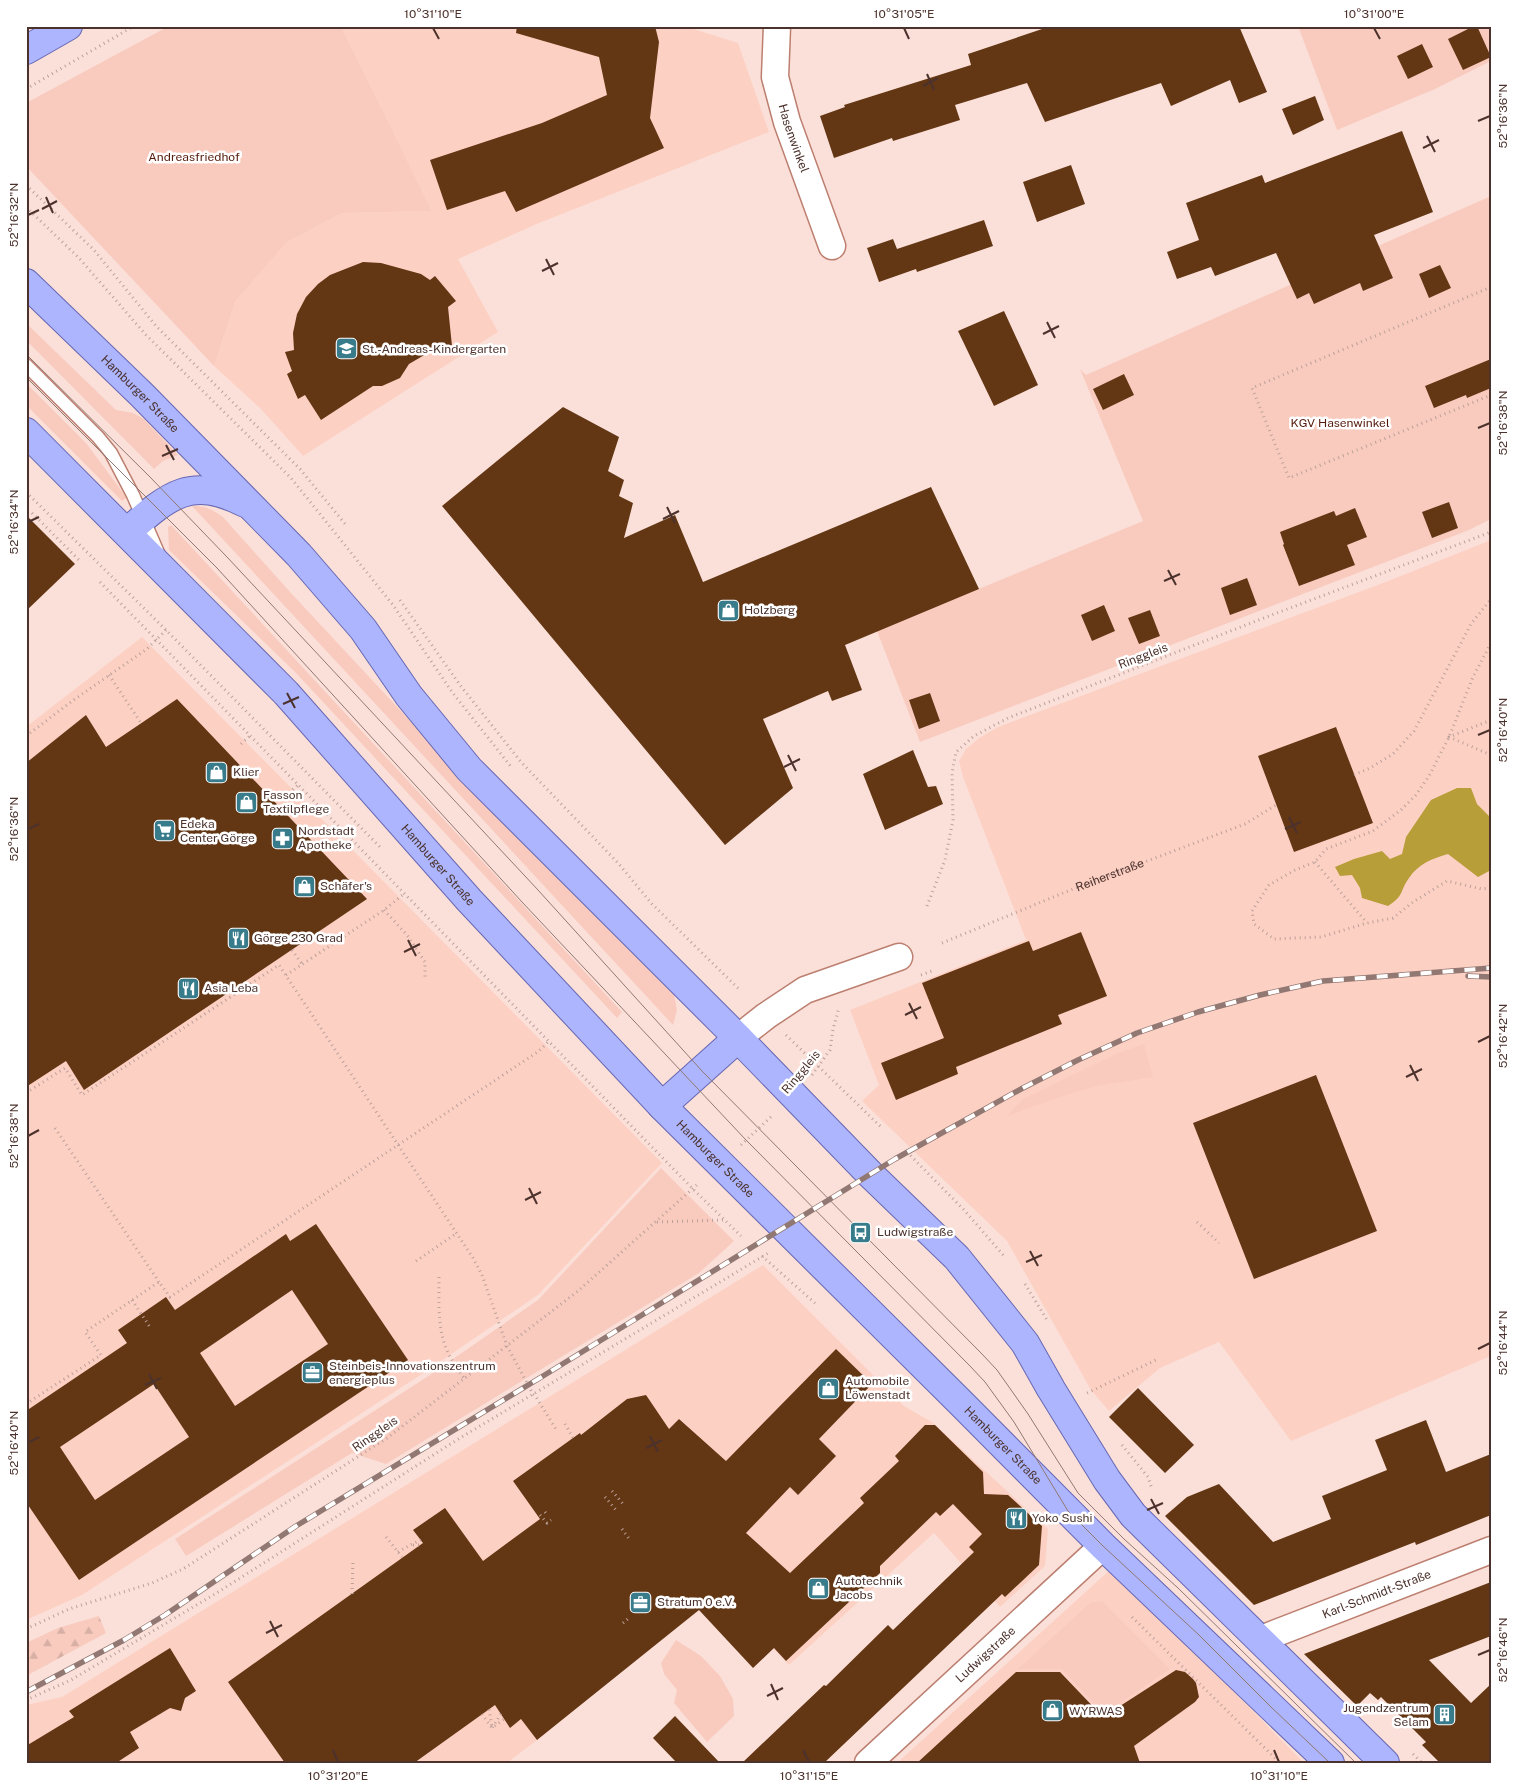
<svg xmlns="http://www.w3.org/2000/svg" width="1517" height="1789" viewBox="0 0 1517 1789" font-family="'Public Sans',sans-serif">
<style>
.built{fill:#fdd0c4}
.green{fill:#f9cbbf}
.forest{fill:url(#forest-firs)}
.water{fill:#b79e38}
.building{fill:#633614;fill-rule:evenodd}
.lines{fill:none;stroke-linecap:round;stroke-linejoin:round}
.service-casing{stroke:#bc7f70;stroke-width:15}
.minor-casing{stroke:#bc7f70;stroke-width:29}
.primary-casing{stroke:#6667b3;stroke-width:30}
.path{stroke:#bca19a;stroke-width:3;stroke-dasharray:1 4;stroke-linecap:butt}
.service{stroke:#fff;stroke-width:12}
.minor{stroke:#fff;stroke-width:26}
.primary{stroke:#acb5fd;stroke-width:28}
.tram{stroke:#927872;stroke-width:1}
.rail-casing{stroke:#927872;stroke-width:5.5}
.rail{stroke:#fff;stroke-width:4;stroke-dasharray:11;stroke-linecap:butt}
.ticks{fill:none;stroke:#4c322c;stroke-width:2}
.labels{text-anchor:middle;stroke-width:5;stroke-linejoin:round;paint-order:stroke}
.street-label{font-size:12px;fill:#4c322c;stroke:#fff}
.park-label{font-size:12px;fill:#551a0b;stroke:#fff}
.poi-label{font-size:12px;fill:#4c322c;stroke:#fff;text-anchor:start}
.neatline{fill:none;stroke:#4c322c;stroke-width:2}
.ticks-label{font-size:12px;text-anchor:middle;fill:#4c322c}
</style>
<defs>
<pattern id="forest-firs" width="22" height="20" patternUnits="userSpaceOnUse" patternTransform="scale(1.25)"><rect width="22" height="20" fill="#f9cbbf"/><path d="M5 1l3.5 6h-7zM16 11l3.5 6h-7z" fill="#d7afa4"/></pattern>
</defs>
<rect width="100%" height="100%" fill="#fbe0d9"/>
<path class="built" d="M341 26H684L738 43 769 132 539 223 458 259 498 332 303 456 261 409 214 366 235 302 287 242 342 213 432 211Z
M1491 540V1356L1291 1441 1219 1342 1160 1368 1109 1411 1091 1390 1007 1241 862 1101 879 1085 850 1010 1026 940 963 777 959 761 966 749 979 738 998 727 1383 583Z
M142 637 662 1163 538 1295 428 1370 82 1595 26 1620V727Z
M763 1265 904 1406 932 1422 1048 1529 1045 1566 1000 1607 934 1533 789 1665 718 1591 537 1740 507 1763H26V1705L62 1697Z
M1112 1568 1304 1763H897Z"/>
<path class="green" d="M169 26H341L432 211 342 213 287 242 235 302 214 366 26 166V103Z
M1298 26H1491V61L1435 89 1337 130Z
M1491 196V519L1469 530 920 742 877 631 1143 521 1080 369 1086 375Z
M26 323 116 410 133 413 144 419 178 455 163 461 154 469 26 340Z
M26 383 86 443 127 498 122 501 26 405Z
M192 506C205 506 212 509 223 517L291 593 468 783 673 990 677 1010 673 1025Z
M171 525 622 1012 617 1018 296 673 169 550 168 527Z
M1144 1044 1153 1077 1097 1086 1060 1097 1007 1116 1023 1099 1118 1053Z
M661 1168 734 1241 699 1273 386 1464 352 1453 186 1556 175 1539 430 1375 538 1300Z
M1091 1602H1103L1170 1669 1104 1714 1062 1669H1018Z
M676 1640 701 1656 720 1676 733 1699 734 1716 707 1742 674 1703 677 1690 664 1674 661 1663Z"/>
<path class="forest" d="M99 1616 106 1633 26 1676V1643L58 1628Z"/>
<path class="water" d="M1457 788H1471L1477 804 1491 818V870L1478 877 1448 854C1432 859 1419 863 1409 878 1399 892 1405 895 1388 906L1362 898 1360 888 1352 875 1340 876 1335 867 1354 859 1382 851 1390 859 1402 854 1406 837 1431 800Z"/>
<path class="building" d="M517 26H655L659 42 650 118 664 148 516 212 505 191 447 210 430 160 542 123 607 95 599 57 516 33Z
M1051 26H1239L1267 92 1239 103 1230 80 1171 106 1161 83 1045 122 1027 83 955 105 960 120 893 141 892 138 834 158 820 116 845 107 844 105 971 65 968 54Z
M1474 26H1477L1491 57 1463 70 1448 39Z
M1422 44 1433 67 1408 79 1397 56Z
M1315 96 1324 120 1293 135 1282 109Z
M1402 131 1433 212 1374 235 1393 278 1363 291 1360 283 1314 304 1309 293 1297 299 1276 253 1215 276 1211 267 1177 279 1167 252 1199 240 1186 203 1262 175 1265 183Z
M1071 165 1085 204 1037 222 1023 182Z
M984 220 993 246 917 272 916 269 879 282 867 248 893 239 897 249Z
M363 262 381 263 421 274 430 280 435 276 456 301 448 307 452 346 438 347 409 364 400 378 382 386H373L321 420 305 395 298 399 287 374 292 371 285 352 294 350 293 333 297 314 306 297 318 284 330 275Z
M1440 265 1451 288 1429 298 1419 274Z
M1004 311 1038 385 994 406 958 331Z
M1491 359V388L1467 398 1466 395 1434 408 1425 386Z
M1124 374 1134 395 1103 410 1093 389Z
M563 407 619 437 608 471 624 480 619 496 633 503 624 538 675 515 703 582 931 487 979 589 845 645 862 690 832 701 828 691 763 719 793 788 725 845 442 506Z
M1449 502 1458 528 1432 538 1422 512Z
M1355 508 1367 537 1347 545 1355 565 1299 586 1283 545 1284 544 1280 532 1334 511 1336 516Z
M26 515 75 564 26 611Z
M1247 578 1257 605 1230 615 1221 588Z
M1104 605 1115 631 1092 641 1081 615Z
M1150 610 1160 636 1139 644 1128 618Z
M930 693 940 721 919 729 909 700Z
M177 699 367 899 84 1090 66 1061 26 1087V763L86 715 106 747Z
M1336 727 1373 823 1294 852 1258 756Z
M913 750 928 787 936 786 943 804 885 830 863 774Z
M1081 932 1107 996 1058 1015 1062 1024 956 1067 958 1074 896 1100 881 1063 944 1038 922 983 1029 941 1033 951Z
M1316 1075 1377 1231 1254 1279 1193 1123Z
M316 1224 408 1360 79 1580 26 1502V1411L127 1343 118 1330 166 1297 175 1310 286 1234 290 1241ZM292 1290 328 1344 235 1406 200 1353ZM154 1384 189 1437 95 1500 60 1447Z
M836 1349 872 1384 819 1439 836 1456 798 1495 790 1487 746 1533 790 1573 864 1503 860 1498 899 1461 895 1456 925 1425H935L983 1472 984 1494 1008 1495 1042 1526 1039 1565 1005 1597 1002 1594 824 1763H742L824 1685 826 1686 888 1625 893 1630 974 1552 969 1547 982 1534 953 1504 940 1516 936 1512 880 1566V1573L786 1661 774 1648 753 1668 699 1610 537 1740 521 1719 510 1728 495 1705 414 1763H285L228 1682 423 1543 413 1530 445 1508 483 1561 540 1519 513 1481 580 1433 581 1435 627 1399 646 1395 669 1429 679 1419 726 1461Z
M1138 1388 1194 1445 1165 1473 1109 1417Z
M1426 1420 1446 1472 1491 1454V1515L1416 1545 1415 1542 1254 1605 1165 1516 1187 1497 1219 1484 1273 1542 1331 1519 1322 1496 1387 1470 1375 1440Z
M1491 1582V1636L1429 1660 1471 1703 1491 1684V1763H1440L1422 1745 1426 1742 1381 1697 1378 1700 1370 1693 1357 1706 1304 1654Z
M170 1648 196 1691 185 1698 181 1711 170 1708 130 1732 139 1748 116 1763H26V1746L74 1717 69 1711Z
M1176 1670 1185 1672 1193 1679 1196 1683 1199 1697 1195 1702 1134 1746 1140 1763H917L1016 1672H1060L1103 1717Z
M675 1716 720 1763H677L653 1738Z"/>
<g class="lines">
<defs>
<path id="service" d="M26 365 98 437 111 453 133 495 159 555"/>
<g id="minor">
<path id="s2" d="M777 26 775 77 787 122 832 246"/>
<path d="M738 1038 766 1016 805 990 899 957"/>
<path id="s3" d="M1261 1639 1491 1550"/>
<path id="s4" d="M868 1763 1103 1546"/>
</g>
<g id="primary">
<path d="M26 50 68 26"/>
<path id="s5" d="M26 283 142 395 299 555 363 629 409 696 469 769 738 1038 870 1174 957 1258 1025 1343 1051 1389 1107 1480 1133 1515 1385 1763"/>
<path id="s6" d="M26 432 286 693 469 900 662 1106 962 1404 1103 1546 1330 1763"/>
<path d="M127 532C168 496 190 475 245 503"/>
<path d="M662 1106 738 1038"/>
</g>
</defs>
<use href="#service" class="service-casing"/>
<use href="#minor" class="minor-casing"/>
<use href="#primary" class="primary-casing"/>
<g class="path">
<path d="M26 89 134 26"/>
<path d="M26 185 94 250 156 326 300 469 346 525"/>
<path d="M26 207 79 258 146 335 291 478 393 605 452 692 512 768"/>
<path d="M1491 287 1252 388 1289 478 1491 395"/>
<path d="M26 492 166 630 380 847"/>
<path d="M32 513 79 560"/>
<path d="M100 582 693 1189 741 1236"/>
<path d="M400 600 460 685 521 762 618 863 652 904 741 991"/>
<path d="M1491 643 1473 677 1449 737 1429 776 1416 795 1401 810 1373 831 1326 849 1315 862 1295 870 1269 885 1252 911 1254 924 1274 939 1321 937 1367 923 1393 918 1413 902 1447 881 1482 889 1491 888"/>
<path d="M109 675 141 723"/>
<path d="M1491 720 1449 737 1491 755"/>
<path d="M26 736 75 699 147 649 166 630"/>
<path d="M241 744 251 735"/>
<path d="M1354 775 1370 768 1393 754 1414 731 1471 624 1491 599"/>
<path d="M289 793 299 784"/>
<path d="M1315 862 1367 923"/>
<path d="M927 906 945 860 953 820 952 773 956 752 974 736 1008 718 1269 616 1491 532"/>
<path d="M384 910 407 935 425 962V978"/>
<path id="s1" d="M942 943 1068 891 1245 824 1276 805"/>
<path d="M292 950 302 964"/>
<path d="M286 975 384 910 405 893"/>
<path d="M921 975 932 971"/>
<path d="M786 1035 881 1127"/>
<path d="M812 1075 830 1050 833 1029 839 1008"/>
<path d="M26 1093 65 1068 82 1095 279 965 473 1258 482 1275 507 1346 533 1394 536 1397 556 1429"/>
<path d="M55 1128 159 1282"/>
<path d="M741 1145 773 1115"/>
<path d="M907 1152 964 1210 1005 1257"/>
<path d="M657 1222 723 1220"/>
<path d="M1197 1222 1219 1243"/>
<path d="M762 1256 817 1305"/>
<path d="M416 1261 457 1233"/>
<path d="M439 1277C439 1320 436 1342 464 1378"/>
<path d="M1025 1284 1047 1320"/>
<path d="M132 1300 150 1327"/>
<path d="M1087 1393 1156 1360"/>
<path d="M26 1404 101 1355 85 1332 159 1282 170 1297 539 1051 549 1041"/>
<path d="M565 1424 573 1438"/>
<path d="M1122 1445 1148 1477 1152 1489"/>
<path d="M612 1491 624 1505"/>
<path d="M605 1497 616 1510"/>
<path d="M545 1512 548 1516"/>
<path d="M540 1515 547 1523 551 1520"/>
<path d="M622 1529 630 1540"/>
<path d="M386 1537 402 1557"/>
<path d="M419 1545H410L421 1540"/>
<path d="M398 1552 410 1545"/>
<path d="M352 1594 353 1560"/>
<path d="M1132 1617 1280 1763"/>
<path d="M623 1623 630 1617"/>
<path d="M26 1629 69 1609 152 1583 183 1569 387 1438 578 1291 699 1183"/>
<path d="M26 1700 71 1680 215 1594 460 1438 770 1252"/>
<path d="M482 1714 492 1728 489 1709"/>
<path d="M501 1714 492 1728 504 1719"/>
<path d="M1413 1754 1422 1763"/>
</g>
<use href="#service" class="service"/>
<use href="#minor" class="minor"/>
<use href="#primary" class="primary"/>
<path class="tram" d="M26 354 150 477 227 557 538 890 702 1071 982 1354 997 1370 1028 1414 1078 1493 1124 1539 1178 1588 1356 1763
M26 377 217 568 522 902 746 1140 970 1366 985 1382 1014 1422 1068 1511 1103 1546 1199 1635 1271 1707 1330 1763"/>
<defs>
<path id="rail" d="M1468 976 1491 977
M26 1692 124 1640 165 1615 296 1526 543 1376 895 1159 1021 1089 1078 1060 1137 1033 1198 1012 1260 995 1323 981 1491 968"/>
</defs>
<use href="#rail" class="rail-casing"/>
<use href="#rail" class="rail"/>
</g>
<path class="ticks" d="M433 28 439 39M904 28 909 39M1374 28 1380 39M927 74 934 90M923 86 938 78M1478 121 1490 116M1427 136 1435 152M1423 148 1439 140M46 197 53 213M42 209 57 201M28 215 39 210M546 259 554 275M542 271 558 263M1047 322 1055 338M1043 334 1059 326M1478 428 1490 423M166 445 174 460M162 456 178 449M667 507 675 523M663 519 679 511M28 522 39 517M1168 570 1176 585M1164 581 1180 574M287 693 295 708M283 704 299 697M1478 735 1490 730M788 755 796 771M784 767 800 759M1289 817 1297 833M28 829 39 824M1285 829 1301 822M408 940 416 956M404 952 420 944M909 1003 917 1019M905 1015 921 1007M1478 1042 1490 1036M1410 1065 1418 1081M1406 1077 1422 1069M28 1136 39 1130M529 1188 537 1204M525 1200 541 1192M1030 1251 1038 1266M1026 1262 1042 1255M1478 1349 1490 1343M149 1374 157 1389M145 1385 161 1378M650 1436 658 1452M28 1443 39 1437M646 1448 662 1440M1151 1499 1159 1514M1147 1510 1163 1503M270 1621 278 1637M266 1633 282 1625M1478 1655 1490 1650M771 1684 778 1700M767 1696 783 1688M333 1750 338 1762M803 1750 809 1762M1274 1750 1279 1762"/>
<defs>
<symbol id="school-square" viewBox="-11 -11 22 22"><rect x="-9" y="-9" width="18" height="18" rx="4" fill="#387c8c" stroke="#fff"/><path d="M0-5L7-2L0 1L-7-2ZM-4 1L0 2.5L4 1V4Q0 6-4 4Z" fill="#fff"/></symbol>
<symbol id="shop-square" viewBox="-11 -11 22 22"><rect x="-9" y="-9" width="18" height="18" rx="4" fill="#387c8c" stroke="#fff"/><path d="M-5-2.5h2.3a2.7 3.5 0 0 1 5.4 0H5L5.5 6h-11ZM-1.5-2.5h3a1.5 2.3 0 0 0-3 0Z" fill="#fff"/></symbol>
<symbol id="supermarket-square" viewBox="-11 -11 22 22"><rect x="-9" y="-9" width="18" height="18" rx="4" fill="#387c8c" stroke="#fff"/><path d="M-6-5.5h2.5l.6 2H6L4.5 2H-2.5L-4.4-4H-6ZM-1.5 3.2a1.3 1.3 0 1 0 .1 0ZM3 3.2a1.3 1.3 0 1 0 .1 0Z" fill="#fff"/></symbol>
<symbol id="pharmacy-square" viewBox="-11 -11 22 22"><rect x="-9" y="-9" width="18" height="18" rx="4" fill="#387c8c" stroke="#fff"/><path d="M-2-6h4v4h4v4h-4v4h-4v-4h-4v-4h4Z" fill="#fff"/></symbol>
<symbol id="restaurant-square" viewBox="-11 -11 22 22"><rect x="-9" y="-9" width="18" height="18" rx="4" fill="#387c8c" stroke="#fff"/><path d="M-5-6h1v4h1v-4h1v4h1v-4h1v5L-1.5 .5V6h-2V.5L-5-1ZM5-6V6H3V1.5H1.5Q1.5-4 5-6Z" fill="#fff"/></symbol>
<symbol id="bus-square" viewBox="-11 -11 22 22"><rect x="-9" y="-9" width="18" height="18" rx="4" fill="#387c8c" stroke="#fff"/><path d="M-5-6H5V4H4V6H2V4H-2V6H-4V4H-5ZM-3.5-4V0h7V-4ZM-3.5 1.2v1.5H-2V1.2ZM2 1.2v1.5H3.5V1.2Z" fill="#fff"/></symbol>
<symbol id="office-square" viewBox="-11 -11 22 22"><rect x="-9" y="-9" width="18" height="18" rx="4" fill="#387c8c" stroke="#fff"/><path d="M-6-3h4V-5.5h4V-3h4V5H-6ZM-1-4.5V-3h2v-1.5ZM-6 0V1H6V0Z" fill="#fff"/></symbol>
<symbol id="building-square" viewBox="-11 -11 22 22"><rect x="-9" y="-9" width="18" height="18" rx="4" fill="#387c8c" stroke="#fff"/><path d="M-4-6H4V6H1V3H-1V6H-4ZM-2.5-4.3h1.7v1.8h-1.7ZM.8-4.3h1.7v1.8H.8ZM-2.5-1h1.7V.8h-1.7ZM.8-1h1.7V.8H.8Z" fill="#fff"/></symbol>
</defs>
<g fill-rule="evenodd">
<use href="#school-square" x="334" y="336" width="25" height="25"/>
<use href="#shop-square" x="716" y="598" width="25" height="25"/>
<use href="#shop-square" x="204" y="760" width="25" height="25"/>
<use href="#shop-square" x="234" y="790" width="25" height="25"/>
<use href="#supermarket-square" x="152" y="818" width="25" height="25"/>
<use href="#pharmacy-square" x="270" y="826" width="25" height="25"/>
<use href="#shop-square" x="292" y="874" width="25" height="25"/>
<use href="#restaurant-square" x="226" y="926" width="25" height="25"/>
<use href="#restaurant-square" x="176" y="976" width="25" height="25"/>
<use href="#bus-square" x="848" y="1220" width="25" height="25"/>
<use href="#office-square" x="300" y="1360" width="25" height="25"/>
<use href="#shop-square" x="816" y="1376" width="25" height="25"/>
<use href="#restaurant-square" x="1004" y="1506" width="25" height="25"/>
<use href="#shop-square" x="806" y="1576" width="25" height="25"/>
<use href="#office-square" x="628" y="1590" width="25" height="25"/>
<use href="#shop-square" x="1040" y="1698" width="25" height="25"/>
<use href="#building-square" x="1432" y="1702" width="25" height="25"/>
</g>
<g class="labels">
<g class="street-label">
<text dy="4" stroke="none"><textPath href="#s2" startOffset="115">Hasenwinkel</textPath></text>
<text dy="4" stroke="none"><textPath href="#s5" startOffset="159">Hamburger Straße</textPath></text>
<text transform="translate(1143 656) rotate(-21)" y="4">Ringgleis</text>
<text dy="4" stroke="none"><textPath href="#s6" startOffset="598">Hamburger Straße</textPath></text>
<text dy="4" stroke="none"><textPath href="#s1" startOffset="181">Reiherstraße</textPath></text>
<text transform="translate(801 1072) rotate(-50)" y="4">Ringgleis</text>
<text dy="4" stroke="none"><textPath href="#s6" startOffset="1002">Hamburger Straße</textPath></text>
<text transform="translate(375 1434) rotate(-35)" y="4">Ringgleis</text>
<text dy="4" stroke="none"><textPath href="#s6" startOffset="1408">Hamburger Straße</textPath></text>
<text dy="4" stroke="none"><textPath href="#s3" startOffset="124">Karl-Schmidt-Straße</textPath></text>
<text dy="4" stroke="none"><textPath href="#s4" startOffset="160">Ludwigstraße</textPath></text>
</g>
<g class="park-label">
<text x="194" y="161">Andreasfriedhof</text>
<text x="1340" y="427">KGV Hasenwinkel</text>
</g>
<g class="poi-label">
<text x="362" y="353">St.-Andreas-Kindergarten</text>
<text x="744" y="614">Holzberg</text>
<text x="233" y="776">Klier</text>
<text x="263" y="799">Fasson<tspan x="263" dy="14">Textilpflege</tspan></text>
<text x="180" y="828">Edeka<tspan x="180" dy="14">Center Görge</tspan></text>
<text x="298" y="835">Nordstadt<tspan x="298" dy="14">Apotheke</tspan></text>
<text x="320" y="890">Schäfer's</text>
<text x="254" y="942">Görge 230 Grad</text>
<text x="204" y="992">Asia Leba</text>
<text x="877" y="1236">Ludwigstraße</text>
<text x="329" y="1370">Steinbeis-Innovationszentrum<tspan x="329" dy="14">energieplus</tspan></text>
<text x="845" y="1385">Automobile<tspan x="845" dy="14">Löwenstadt</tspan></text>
<text x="1032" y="1522">Yoko Sushi</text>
<text x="835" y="1585">Autotechnik<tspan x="835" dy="14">Jacobs</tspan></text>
<text x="657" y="1606">Stratum 0 e.V.</text>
<text x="1429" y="1712" text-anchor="end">Jugendzentrum<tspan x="1429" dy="14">Selam</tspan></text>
<text x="1069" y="1715">WYRWAS</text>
</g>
</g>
<rect width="1517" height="1789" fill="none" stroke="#ffffff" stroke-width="55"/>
<rect x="28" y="28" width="1462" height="1734" class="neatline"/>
<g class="ticks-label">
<text x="433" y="18">10°31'10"E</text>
<text x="904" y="18">10°31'05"E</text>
<text x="1374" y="18">10°31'00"E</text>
<text transform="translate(1503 116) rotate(-90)" y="4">52°16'36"N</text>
<text transform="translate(14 215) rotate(-90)" y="4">52°16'32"N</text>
<text transform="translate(1503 423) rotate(-90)" y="4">52°16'38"N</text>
<text transform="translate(14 522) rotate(-90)" y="4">52°16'34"N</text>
<text transform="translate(1503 730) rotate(-90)" y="4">52°16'40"N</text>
<text transform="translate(14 829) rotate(-90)" y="4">52°16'36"N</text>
<text transform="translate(1503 1036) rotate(-90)" y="4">52°16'42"N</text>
<text transform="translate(14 1136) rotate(-90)" y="4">52°16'38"N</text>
<text transform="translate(1503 1343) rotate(-90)" y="4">52°16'44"N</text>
<text transform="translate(14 1443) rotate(-90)" y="4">52°16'40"N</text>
<text transform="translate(1503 1650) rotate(-90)" y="4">52°16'46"N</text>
<text x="338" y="1780">10°31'20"E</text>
<text x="809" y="1780">10°31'15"E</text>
<text x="1279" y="1780">10°31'10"E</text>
</g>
</svg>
